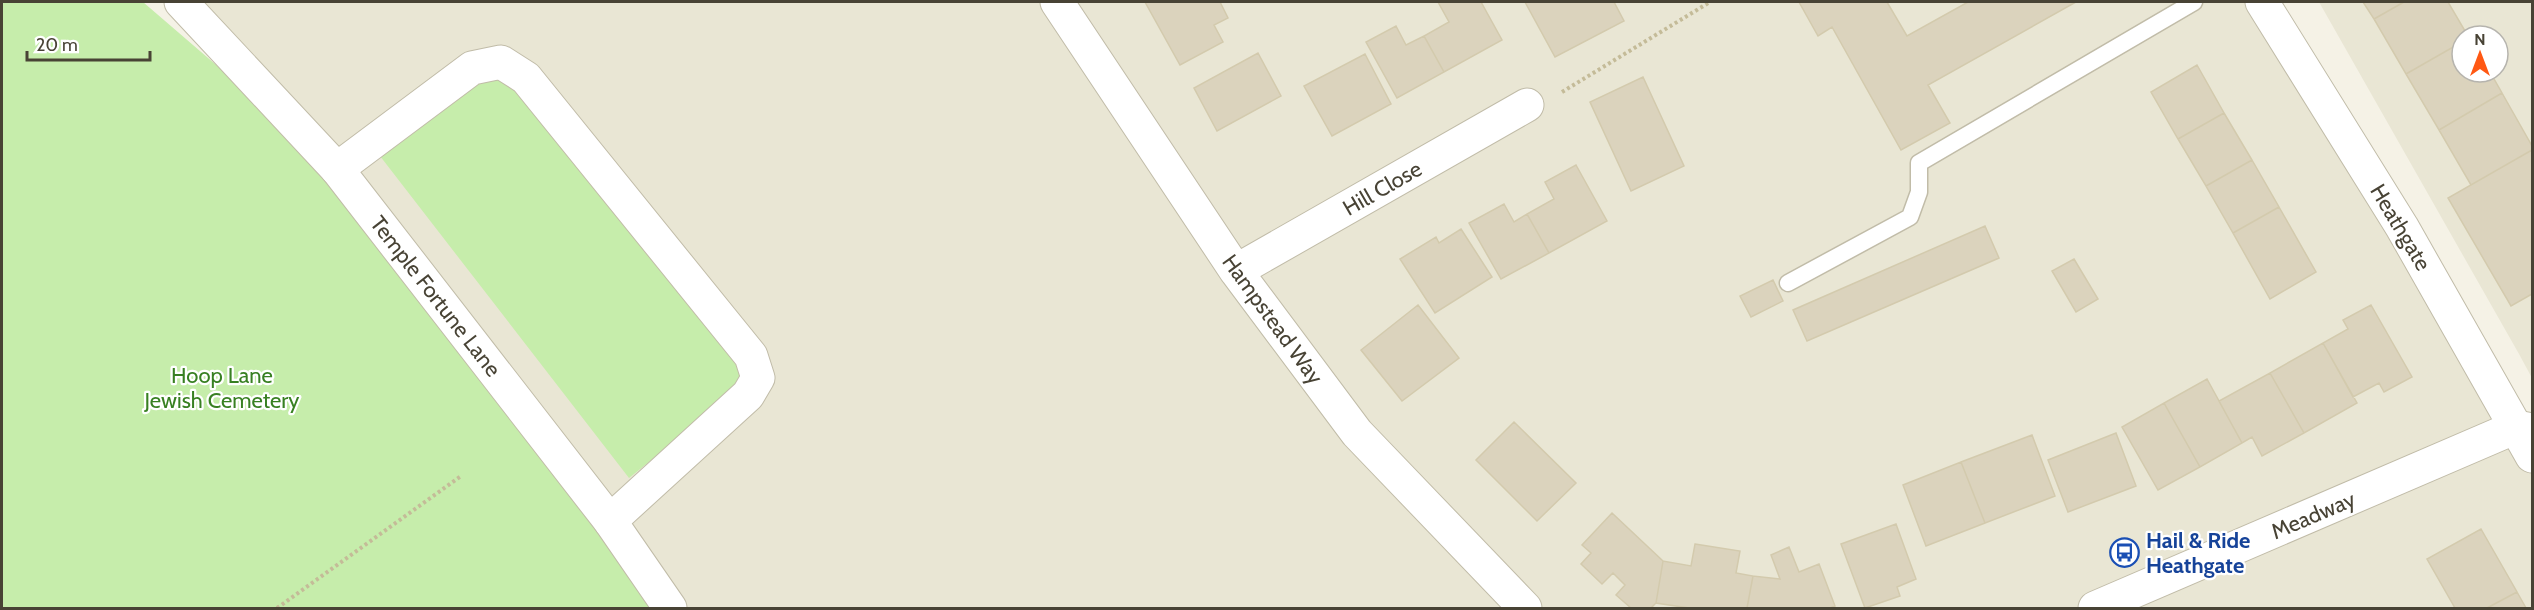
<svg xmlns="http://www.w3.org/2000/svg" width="2534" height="610" viewBox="0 0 2534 610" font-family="Cabin,sans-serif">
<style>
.residential{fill:#e9e6d4;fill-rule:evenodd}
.green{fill:#c6edab}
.building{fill:#dbd3bd;stroke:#d3caad;stroke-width:1.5}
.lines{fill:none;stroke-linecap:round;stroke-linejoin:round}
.service-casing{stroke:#c1bca8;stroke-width:19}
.minor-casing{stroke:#c1bca8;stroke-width:35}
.tertiary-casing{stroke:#c1bca8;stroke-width:35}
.path{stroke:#c4bb98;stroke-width:4;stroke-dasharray:3 3;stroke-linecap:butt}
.service{stroke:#fff;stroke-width:16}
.minor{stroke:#fff;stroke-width:33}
.tertiary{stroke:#fff;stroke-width:33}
.labels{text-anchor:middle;stroke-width:4.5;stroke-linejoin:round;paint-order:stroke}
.street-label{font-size:22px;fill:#484335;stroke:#fff}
.park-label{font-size:22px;fill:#388022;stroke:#fff}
.transit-label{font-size:22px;font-weight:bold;fill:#164399;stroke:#fff;text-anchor:start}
</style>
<rect width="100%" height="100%" fill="#f5f2e6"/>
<path class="residential" d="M181 2H2262L2532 456V608H670Z
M2319 2H2532V378L2519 354ZM2462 36H2498V72H2462Z"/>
<path class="green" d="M2 2H143L337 169 657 608H2Z
M499 76 520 83 736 352 742 375 732 395 629 478 380 156 477 78Z"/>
<path class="building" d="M1145 2H1220L1228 18 1214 25 1223 42 1180 65Z
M1438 2H1481L1502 40 1444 72 1424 36 1449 22Z
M1525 2H1614L1624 21 1555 57Z
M1799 2H1887L1907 36 1968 2H2076L1928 85 1950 123 1901 150 1832 27 1818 36Z
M2363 2H2404L2374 19Z
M2404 2H2448L2468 36H2462V42L2406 74 2374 19Z
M1396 26 1406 45 1424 36 1444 72 1397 98 1366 42Z
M2462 42V72H2490L2502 93 2439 130 2406 74Z
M1258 53 1281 96 1217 131 1194 88Z
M1365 54 1391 104 1332 136 1304 86Z
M2197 65 2224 113 2178 139 2151 92Z
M1643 77 1684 166 1631 191 1590 102Z
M2502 93 2532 146V150L2471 185 2439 130Z
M2224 113 2252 160 2206 186 2178 139Z
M2532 150V294L2511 306 2448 198Z
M2252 160 2279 207 2233 233 2206 186Z
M1576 165 1607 221 1549 253 1527 214 1554 199 1545 182Z
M1504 204 1514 222 1527 214 1549 253 1501 279 1469 223Z
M2279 207 2316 272 2270 299 2233 233Z
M1985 226 1999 258 1807 341 1793 310Z
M1461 229 1492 277 1435 313 1400 259 1436 237 1439 243Z
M2074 259 2098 299 2076 312 2052 271Z
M1773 280 1783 301 1751 317 1740 296Z
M1418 305 1459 358 1402 401 1361 350Z
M2371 305 2412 377 2384 392 2379 383 2353 397 2323 343 2348 329 2343 320Z
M2323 343 2357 403 2304 433 2270 373Z
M2270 373 2304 433 2262 456 2252 437 2242 443 2219 401Z
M2207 379 2242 443 2200 467 2164 403Z
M2164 403 2200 467 2158 490 2122 427Z
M1514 422 1576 483 1537 521 1476 460Z
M2116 433 2136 486 2068 512 2048 460Z
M2032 435 2055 496 1985 523 1961 462Z
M1961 462 1985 523 1926 546 1903 485Z
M1612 513 1663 561 1656 603 1651 608H1631L1616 595 1625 585 1613 573 1602 584 1581 564 1591 553 1582 545Z
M1896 524 1916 579 1897 587 1900 596 1865 608 1841 544Z
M2481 529 2517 592 2487 608H2455L2427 559Z
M1695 544 1740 551 1736 573 1753 576 1747 608H1689L1656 603 1663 561 1691 566Z
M1789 547 1799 572 1819 564 1835 606 1830 608H1747L1753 576 1780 579 1771 555Z
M2517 592 2526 608H2487Z"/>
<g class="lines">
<defs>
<path id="service" d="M1788 283 1910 217 1919 192V163L2194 2"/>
<path id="minor" d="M1057 2 1236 271 1357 433 1525 608
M2262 2 2402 227 2532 456
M337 169 472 68 501 62 526 78 751 356 758 378 748 395 610 521
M1236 271 1527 105"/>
<path id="tertiary" d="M181 2 337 169 610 521 670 608
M2095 608 2516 427 2532 430"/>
</defs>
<use href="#service" class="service-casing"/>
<use href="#minor" class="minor-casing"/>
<use href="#tertiary" class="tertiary-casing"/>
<path class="path" d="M1562 92 1710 2
M277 608 461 476"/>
<use href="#service" class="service"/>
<use href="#minor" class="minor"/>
<use href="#tertiary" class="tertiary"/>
</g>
<defs>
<symbol id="bus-ring" viewBox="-11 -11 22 22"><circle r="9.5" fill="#fff" stroke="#1a4fb4" stroke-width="1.5"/><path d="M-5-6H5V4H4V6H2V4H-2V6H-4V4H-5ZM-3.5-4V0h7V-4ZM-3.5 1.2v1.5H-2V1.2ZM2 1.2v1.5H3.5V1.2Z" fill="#1a4fb4"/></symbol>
</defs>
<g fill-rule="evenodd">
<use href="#bus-ring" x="2108" y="536" width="33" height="33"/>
</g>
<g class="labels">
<g class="street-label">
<text transform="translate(1382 188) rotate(-30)" y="8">Hill Close</text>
<text transform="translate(2401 227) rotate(59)" y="8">Heathgate</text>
<text transform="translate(436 296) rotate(52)" y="8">Temple Fortune Lane</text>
<text transform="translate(1273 319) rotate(54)" y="8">Hampstead Way</text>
<text transform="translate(2313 515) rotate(-23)" y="8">Meadway</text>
</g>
<g class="park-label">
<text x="222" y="383">Hoop Lane<tspan x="222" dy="25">Jewish Cemetery</tspan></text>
</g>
<g class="transit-label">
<text x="2146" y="548">Hail &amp; Ride<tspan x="2146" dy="25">Heathgate</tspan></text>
</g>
</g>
<rect width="2534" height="610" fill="none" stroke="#484335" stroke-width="6"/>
<g transform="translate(2480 54)"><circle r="28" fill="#ffffff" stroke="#b6b4ae" stroke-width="1.5"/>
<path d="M0-4.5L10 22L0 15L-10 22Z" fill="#ff5813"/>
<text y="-9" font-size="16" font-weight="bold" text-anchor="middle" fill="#484335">N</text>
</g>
<path d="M27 51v9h123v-9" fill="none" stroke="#484335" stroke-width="3"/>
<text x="36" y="51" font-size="18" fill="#484335" stroke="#ffffff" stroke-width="4.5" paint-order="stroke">20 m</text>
</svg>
